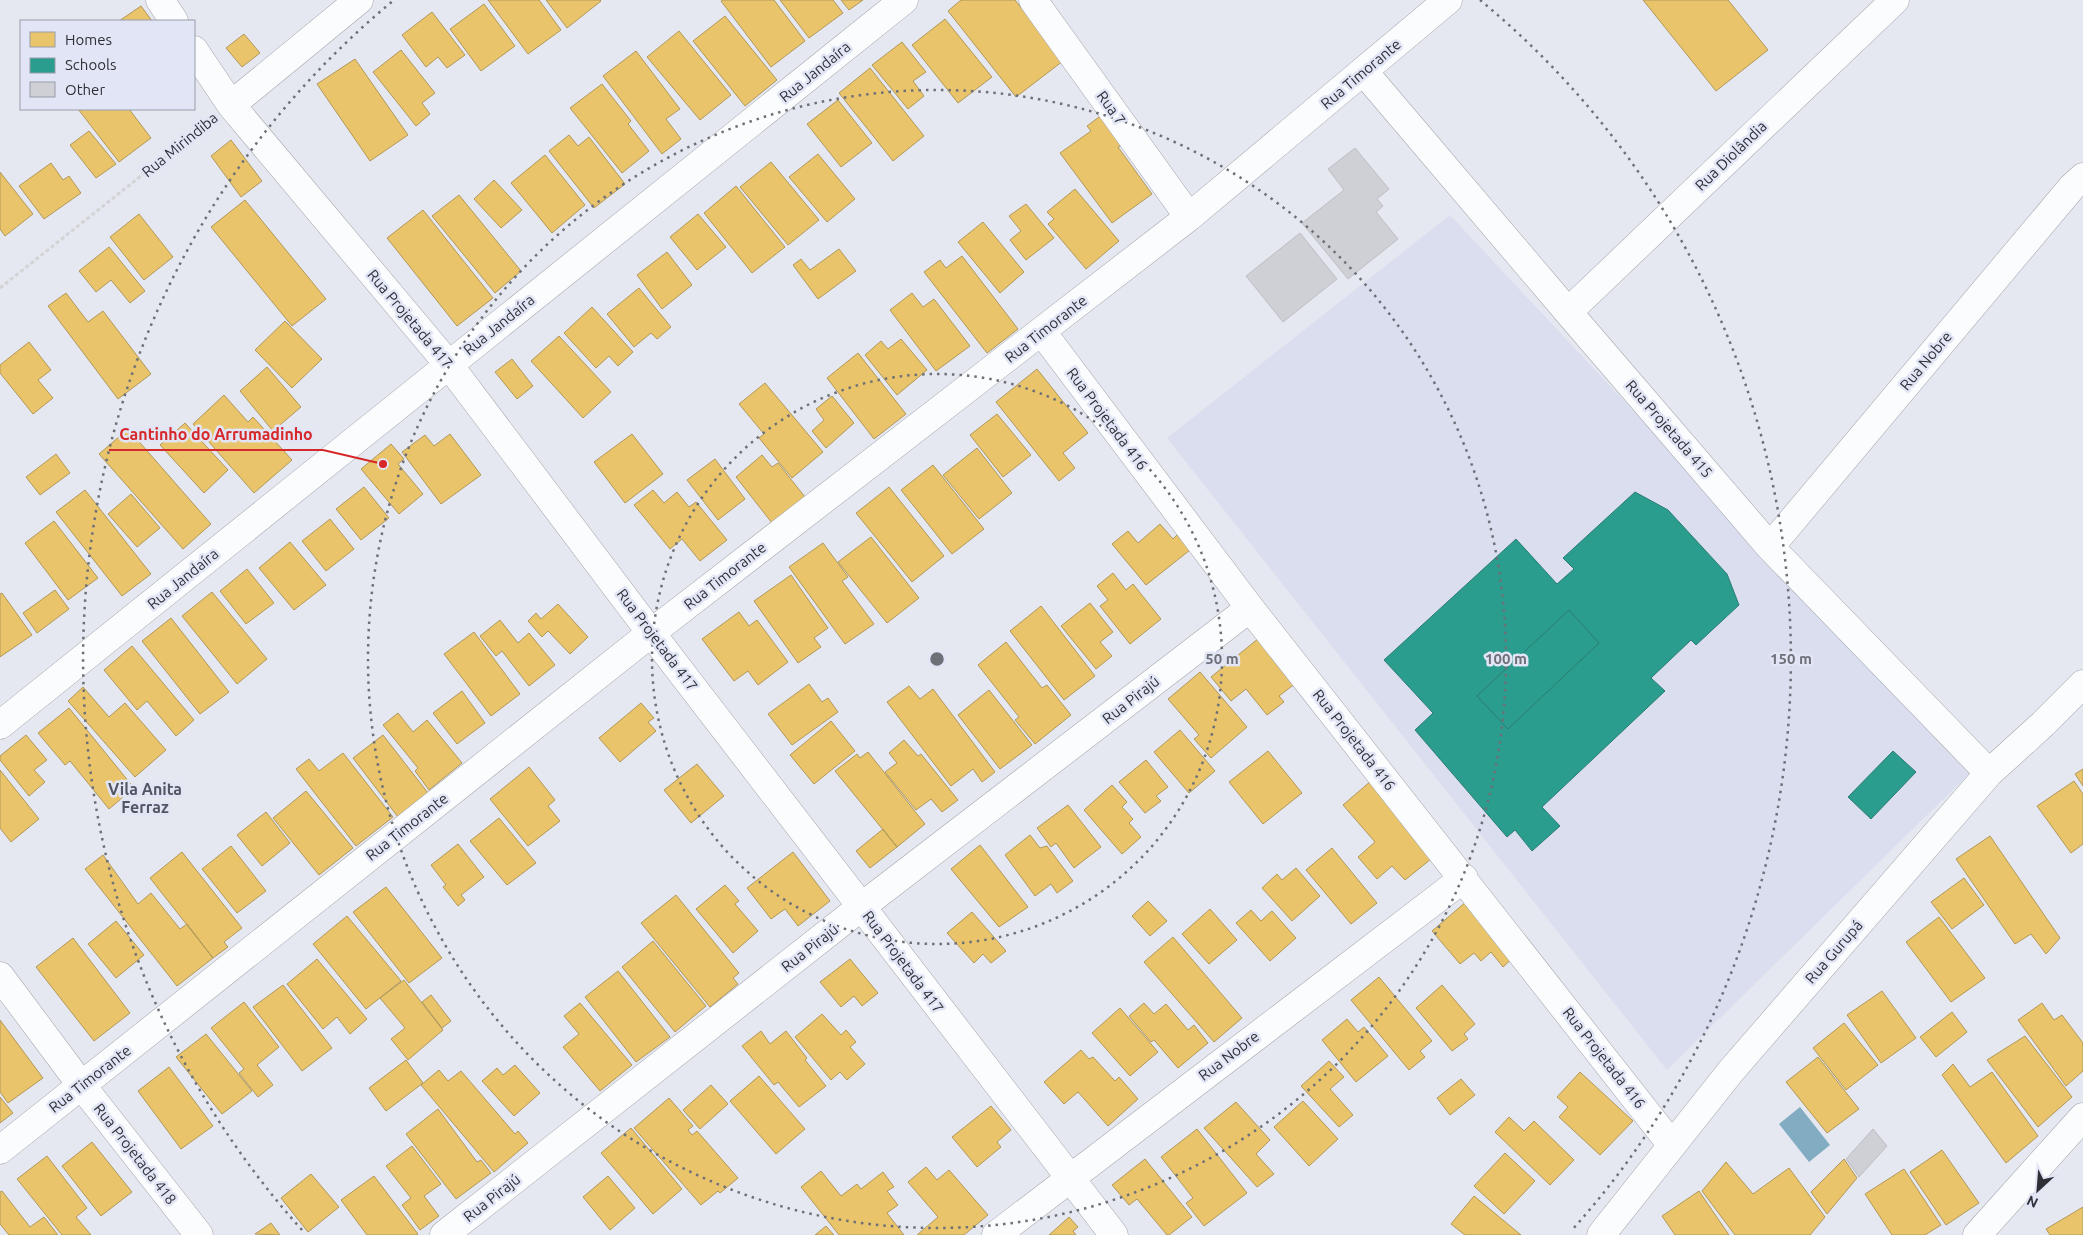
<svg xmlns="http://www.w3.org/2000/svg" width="2083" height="1235" viewBox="0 0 2083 1235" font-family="Ubuntu,sans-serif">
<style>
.built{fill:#dadeef}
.water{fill:#82acc1}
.homes{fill:#e9c46a;stroke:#b1985a}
.schools{fill:#2a9d8f;stroke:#2b7c74}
.building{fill:#cfcfd6;stroke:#bdbdc4}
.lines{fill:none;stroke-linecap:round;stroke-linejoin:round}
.street-casing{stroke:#a3a4ab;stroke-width:29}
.path{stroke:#d3d4d6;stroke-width:3;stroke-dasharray:4 2.5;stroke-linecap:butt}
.street{stroke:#fbfcfd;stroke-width:28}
.ring{fill:none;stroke:#6e7077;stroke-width:2.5;stroke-dasharray:2.5 5}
.labels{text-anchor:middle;stroke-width:5;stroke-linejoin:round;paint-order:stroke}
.street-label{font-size:15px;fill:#2e3036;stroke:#e1e5f5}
.neighbourhood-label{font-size:16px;font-weight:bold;fill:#525562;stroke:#e1e5f5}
.centre{fill:#6e7077;stroke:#e1e5f5;stroke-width:2.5}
.ring-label{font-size:15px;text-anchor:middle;font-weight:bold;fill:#6e7077;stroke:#e1e5f5;stroke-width:5;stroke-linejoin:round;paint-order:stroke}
.leader{fill:none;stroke:#d62828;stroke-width:2}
.callout-dot{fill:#d62828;stroke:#e1e5f5;stroke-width:2}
.callout-label{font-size:16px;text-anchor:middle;font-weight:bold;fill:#d62828;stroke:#e1e5f5;stroke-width:5;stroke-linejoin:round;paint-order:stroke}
</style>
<rect width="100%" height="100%" fill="#e6e8f1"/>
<path class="built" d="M1450 215 1971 772 1667 1070 1167 438Z"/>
<path class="water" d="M1800 1107 1830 1145 1809 1162 1779 1124Z"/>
<path class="homes" d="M488 0H539L561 30 528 54Z
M546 0H600L601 1 567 28Z
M723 0H774L805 41 771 67 721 1Z
M780 0H833L843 13 809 38Z
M841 0H863L849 10Z
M961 0H1015L1063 61 1016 97 948 11Z
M1643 0H1728L1768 50 1716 91Z
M484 4 515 46 481 71 450 29Z
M141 6 152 21H119Z
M432 12 465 55 447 68 438 57 426 67 402 35Z
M725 16 777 80 745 106 693 41Z
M945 19 992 77 958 103 912 45Z
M679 31 731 95 700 120 647 57Z
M244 34 260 53 242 67 226 48Z
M902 42 926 72 913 81 924 96 908 109 872 65Z
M401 50 435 93 422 103 430 114 416 126 373 72Z
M636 51 680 109 666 119 681 139 662 154 603 76Z
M355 59 408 135 370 161 317 84Z
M870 68 924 136 893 161 839 93Z
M602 84 631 121 628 124 649 151 622 173 570 108Z
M838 100 872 143 841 167 807 124Z
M78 109H129L151 138 119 162Z
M1103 114 1124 144 1118 147 1152 194 1112 223 1060 153 1091 131 1087 126Z
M89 131 116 164 96 178 70 145Z
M569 135 578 146 589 137 625 184 594 208 549 151Z
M231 140 262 181 241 197 211 156Z
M818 154 855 199 827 222 789 177Z
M545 155 585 205 552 233 511 183Z
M771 162 819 220 788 245 740 187Z
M51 163 63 180 69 176 81 193 44 219 19 186Z
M0 172 33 214 5 236 0 229Z
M494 180 522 210 501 228 474 199Z
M736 186 785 247 752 273 704 213Z
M1075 189 1119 241 1086 269 1048 224 1054 219 1047 212Z
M459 195 521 271 495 293 432 216Z
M245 200 326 299 292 326 211 227Z
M1026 204 1054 238 1026 260 1010 240 1021 231 1009 216Z
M423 210 493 298 457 326 387 238Z
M139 214 173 257 144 280 110 237Z
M698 214 726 247 697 270 670 237Z
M983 222 1024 272 1000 293 958 242Z
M109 247 145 291 130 303 111 280 96 292 79 271Z
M839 249 856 271 818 299 793 265 801 259 810 270Z
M667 252 692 285 662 309 637 275Z
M962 256 1018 329 987 353 924 272 940 260 946 268Z
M639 288 671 327 657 339 651 333 634 347 607 314Z
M66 293 88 322 103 311 151 374 118 399 48 306Z
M912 293 923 307 934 299 970 346 936 371 890 310Z
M592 307 633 352 618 366 609 356 596 368 564 333Z
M285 321 322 359 292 388 255 350Z
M559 336 611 392 583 418 531 361Z
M901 339 927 370 897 395 865 355 881 341 888 349Z
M29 342 51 370 38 380 53 398 33 414 0 373V365Z
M858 353 906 414 874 439 827 378Z
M512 359 533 386 517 399 495 372Z
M267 367 301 407 273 431 240 391Z
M1037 369 1088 433 1063 453 1075 468 1059 481 996 402Z
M765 383 823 452 792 478 759 438 764 434 739 404Z
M224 395 248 422 253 417 292 460 254 493 193 424Z
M832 396 854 423 826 448 812 431 824 420 816 409Z
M997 414 1031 455 1003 477 970 435Z
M185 423 228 470 204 493 160 445Z
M128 429 211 524 183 549 99 454Z
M450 434 481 475 441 504 402 452 425 435 434 446Z
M632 434 663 474 625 503 594 462Z
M391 444 404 459 398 464 423 494 399 514 361 469Z
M977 448 1012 493 979 519 943 475Z
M56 454 70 473 40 495 26 477Z
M762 455 772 467 778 463 805 497 772 523 736 477Z
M715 459 745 499 718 520 687 480Z
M933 465 984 529 952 554 901 490Z
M364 487 389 518 361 540 336 509Z
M889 487 944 556 912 582 856 513Z
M85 490 151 574 122 596 56 512Z
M653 490 664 503 677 492 689 507 696 502 727 540 700 561 682 539 670 549 634 505Z
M131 494 160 528 137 547 108 514Z
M330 519 354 549 326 571 302 541Z
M54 521 98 578 68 600 25 543Z
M1160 524 1173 539 1177 535 1190 550 1146 585 1112 544 1128 531 1138 543Z
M871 537 919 598 887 623 838 562Z
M290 542 326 585 294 610 259 568Z
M823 543 848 577 842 581 874 624 845 644 789 567Z
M247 569 274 603 246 624 220 591Z
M1113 573 1126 590 1133 584 1161 619 1130 644 1100 606 1108 600 1097 586Z
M791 575 828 628 814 638 821 647 798 663 754 601Z
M55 590 69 609 37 633 23 613Z
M212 592 267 659 237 684 182 616Z
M2 593 32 635 0 657V594Z
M1090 603 1113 632 1100 642 1112 656 1096 669 1061 626Z
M558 604 588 637 570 654 548 631 542 637 528 621 536 613 541 619Z
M1041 606 1095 676 1064 700 1010 631Z
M739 612 749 626 757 620 788 662 758 685 748 671 734 681 702 639Z
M171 618 229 692 200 714 142 641Z
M500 620 518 643 529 633 555 665 529 686 502 651 496 656 480 636Z
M474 632 520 694 491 716 444 654Z
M1259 638 1296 683 1279 696 1284 702 1267 715 1246 689 1231 701 1211 677Z
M1006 642 1042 688 1047 685 1071 715 1035 744 1015 720 1019 717 978 665Z
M132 646 194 720 176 736 147 701 137 710 104 670Z
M1200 672 1247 727 1211 758 1194 739 1199 735 1168 699Z
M809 684 822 702 828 698 838 712 792 745 768 714Z
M909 686 920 699 933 689 995 772 982 782 973 769 951 786 887 702Z
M83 687 109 717 125 703 166 750 135 777 68 701Z
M989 690 1032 745 1000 769 958 715Z
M462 691 485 723 457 744 433 713Z
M641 703 654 718 648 722 656 731 620 762 599 738Z
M69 708 134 788 109 809 70 761 65 765 38 733Z
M398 713 413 732 427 720 462 763 429 790 415 771 418 768 383 725Z
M831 721 855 751 814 784 790 755Z
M1180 730 1215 771 1189 793 1154 752Z
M26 735 47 760 34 770 45 782 29 796 0 760V756Z
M383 735 428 793 398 817 353 758Z
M904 740 918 756 921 754 958 800 942 812 931 799 916 810 885 772 897 763 889 753Z
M1268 751 1302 793 1263 824 1229 782Z
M868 752 925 824 897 847 835 771 857 754 860 758Z
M343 753 393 817 356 846 296 769 309 759 319 771Z
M1146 760 1168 787 1156 796 1161 801 1145 813 1119 782Z
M697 764 724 796 691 823 664 790Z
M529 767 555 800 548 806 560 821 528 846 490 799Z
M2083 769V786L2075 774Z
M0 770 39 819 11 842 0 828Z
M1372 780 1436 855 1405 880 1392 866 1377 879 1358 857 1375 842 1343 805Z
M2074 781 2083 794V844L2071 853 2037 806Z
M1112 785 1127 802 1122 807 1133 819 1129 823 1141 837 1122 854 1084 810Z
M306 791 353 848 319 875 273 818Z
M1068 805 1101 847 1074 868 1056 843 1051 847 1037 828Z
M266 812 290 843 262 866 237 835Z
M499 818 536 863 507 885 470 841Z
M883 829 897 847 870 868 856 851Z
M1030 835 1040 848 1047 846 1073 881 1057 893 1051 884 1035 896 1005 855Z
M1990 836 2060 938 2046 954 2031 934 2015 944 1956 859Z
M458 844 484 877 461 895 465 900 458 906 443 887 446 885 431 865Z
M980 845 1028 907 999 927 951 869Z
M231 846 266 891 237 913 202 869Z
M1332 848 1377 903 1351 924 1306 870Z
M182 852 242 928 224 942 228 947 213 958 150 878Z
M793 852 830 901 798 926 785 909 771 919 747 888Z
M103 855 138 904 151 893 180 929 187 924 213 958 177 986 85 869Z
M1296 868 1320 896 1292 921 1262 888 1277 874 1282 880Z
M1964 878 1984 905 1952 929 1931 902Z
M725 885 739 901 735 904 758 931 733 953 696 909Z
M386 887 442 958 409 983 353 912Z
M676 895 739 973 733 978 738 984 710 1007 641 923Z
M1148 901 1167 921 1150 936 1132 916Z
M1467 901 1515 956 1503 967 1491 952 1481 961 1474 953 1460 964 1432 931Z
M1210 909 1237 940 1209 964 1182 934Z
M1251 910 1261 921 1272 911 1296 938 1270 961 1236 923Z
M972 912 1006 951 991 963 983 954 974 963 947 933Z
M347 916 401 981 366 1009 313 944Z
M1939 917 1985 978 1951 1002 1906 942Z
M116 921 144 955 116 978 88 944Z
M1173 937 1242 1018 1214 1042 1144 962Z
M73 938 130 1013 94 1041 36 967Z
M653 941 706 1006 675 1032 622 967Z
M317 959 367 1019 350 1034 337 1017 323 1029 287 984Z
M850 959 878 993 862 1006 854 996 841 1007 820 982Z
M618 971 670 1037 636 1062 585 997Z
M1379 977 1432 1041 1420 1051 1425 1057 1409 1070 1351 1000Z
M404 980 443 1030 408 1060 391 1039 405 1028 380 998Z
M283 985 332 1048 302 1071 253 1007Z
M1442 985 1475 1024 1464 1034 1468 1039 1452 1051 1416 1008Z
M1882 991 1916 1038 1881 1063 1847 1015Z
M431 995 451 1021 442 1028 422 1002Z
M244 1002 279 1047 257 1065 273 1085 258 1097 239 1073 244 1069 211 1028Z
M580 1003 632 1065 600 1091 563 1047 579 1034 564 1016Z
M1144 1003 1154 1014 1166 1004 1188 1030 1194 1025 1208 1043 1178 1068 1154 1040 1151 1042 1129 1016Z
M2042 1003 2054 1020 2062 1015 2083 1043V1071L2066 1086 2018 1020Z
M1120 1008 1158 1052 1130 1076 1092 1033Z
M1952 1012 1967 1032 1936 1057 1920 1037Z
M822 1014 841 1035 846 1030 856 1042 850 1047 865 1064 847 1080 840 1072 831 1080 795 1037Z
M1347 1019 1358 1032 1364 1027 1388 1056 1356 1082 1322 1040Z
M0 1020 43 1078 8 1103 0 1092Z
M1844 1023 1878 1065 1846 1090 1813 1048Z
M761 1031 770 1044 786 1031 807 1058 805 1060 826 1086 799 1107 778 1082 774 1085 742 1046Z
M206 1034 252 1091 222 1114 176 1057Z
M2025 1036 2072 1097 2038 1127 1987 1060Z
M1081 1050 1089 1059 1093 1057 1115 1081 1119 1077 1138 1099 1108 1126 1078 1092 1064 1104 1044 1082Z
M1818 1057 1859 1109 1827 1133 1786 1082Z
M406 1060 423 1083 386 1111 369 1088Z
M1329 1061 1344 1077 1330 1089 1353 1115 1339 1127 1301 1086Z
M1953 1064 1970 1087 1992 1072 2038 1136 2006 1163 1942 1075Z
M515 1065 540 1093 514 1116 482 1081 497 1068 503 1075Z
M169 1067 213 1126 181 1149 138 1091Z
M439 1070 448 1081 461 1071 515 1134 518 1131 528 1143 494 1172 421 1085Z
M1580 1072 1633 1121 1600 1155 1559 1117 1568 1107 1557 1097Z
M759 1076 805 1129 776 1154 730 1101Z
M1461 1079 1475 1095 1450 1115 1437 1098Z
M711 1085 728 1104 700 1129 683 1110Z
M0 1097 13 1113 0 1123Z
M669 1098 693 1126 688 1130 692 1135 697 1131 738 1178 720 1193 718 1191 701 1205 634 1128Z
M1303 1101 1338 1139 1309 1166 1274 1127Z
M1236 1102 1270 1140 1256 1154 1274 1174 1257 1187 1204 1128Z
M991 1106 1011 1130 997 1142 1001 1147 977 1167 952 1137Z
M438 1109 477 1162 481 1160 491 1173 456 1199 406 1134Z
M1509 1117 1524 1131 1534 1121 1574 1160 1550 1185 1495 1132Z
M631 1128 682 1189 653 1214 601 1153Z
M1197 1129 1247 1193 1204 1226 1186 1203 1193 1198 1161 1157Z
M92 1142 132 1192 101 1216 62 1166Z
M412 1146 441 1184 424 1196 439 1216 420 1230 402 1205 411 1198 386 1166Z
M1942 1150 1979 1203 1946 1225 1910 1172Z
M1505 1153 1535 1181 1504 1214 1474 1186Z
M47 1156 87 1208 76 1217 91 1235H62L17 1179Z
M1145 1159 1192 1217 1169 1235H1167L1137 1199 1129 1205 1112 1185Z
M1844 1159 1857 1178 1827 1214 1811 1192Z
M1726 1162 1753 1194 1789 1168 1825 1217 1810 1235H1735L1702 1191Z
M926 1167 937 1180 949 1170 988 1215 964 1235H917L938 1217 908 1182Z
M1904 1169 1941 1225 1925 1235H1892L1865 1194Z
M821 1171 841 1196 857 1184 861 1189 883 1172 894 1187 887 1191 898 1205 887 1213 904 1235H839L801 1187Z
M311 1174 339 1207 308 1232 281 1198Z
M374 1176 418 1234 417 1235H367L341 1200Z
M608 1176 635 1208 610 1230 583 1197Z
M2 1191 30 1227 44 1217 58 1235H9L0 1224V1192Z
M1699 1191 1729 1235H1675L1662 1216Z
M1474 1196 1521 1235H1465L1451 1224Z
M2083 1207V1235H2050L2046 1229Z
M1069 1217 1078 1227 1073 1231 1076 1235H1049Z
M271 1223 280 1235 255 1234Z
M826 1226 834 1235H815Z"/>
<path class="schools" d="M1635 492 1668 510 1727 574 1739 605 1696 645 1691 640 1651 678 1665 691 1542 807 1560 826 1532 851 1515 830 1507 837 1415 730 1433 713 1384 660 1516 539 1557 584 1574 569 1563 558Z
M1569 610 1599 643 1508 729 1477 696Z
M1893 751 1916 772 1871 819 1848 797Z"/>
<path class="building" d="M1355 148 1389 189 1377 199 1383 206 1376 212 1398 239 1348 279 1302 223 1344 190 1328 169Z
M1300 233 1337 279 1283 322 1246 276Z
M1873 1129 1887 1146 1859 1177 1846 1159Z"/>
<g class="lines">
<defs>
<path id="street" d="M160 0 174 21
M1033 0 1189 217
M194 50 231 105 449 365 651 633 1114 1235
M1364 72 1568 312 1770 547 1989 773
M231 105 359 0
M1568 312 1895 0
M1042 332 1250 608 1671 1144
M1770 547 2072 187 2083 177
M0 725 904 0
M0 976 82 1086 199 1235
M0 1150 651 633 1189 217 1448 0
M444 1235 861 907 1250 608
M996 1235 1464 878
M1601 1235 1731 1071 1989 773 2043 724 2083 684
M1977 1235 2083 1117"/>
</defs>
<use href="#street" class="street-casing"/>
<path class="path" d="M0 288 205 125"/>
<use href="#street" class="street"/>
</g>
<g class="ring">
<circle cx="937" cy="659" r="285"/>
<circle cx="937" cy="659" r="569"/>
<path d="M302 1230A854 854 0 0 1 394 0M1480 0A854 854 0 0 1 1572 1230"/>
</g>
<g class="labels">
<g class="street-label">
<text transform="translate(815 72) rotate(-39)" y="5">Rua Jandaíra</text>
<text transform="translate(1361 74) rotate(-40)" y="5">Rua Timorante</text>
<text transform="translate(1111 108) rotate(54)" y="5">Rua 7</text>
<text transform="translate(180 145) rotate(-39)" y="5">Rua Mirindiba</text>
<text transform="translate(1731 156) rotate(-44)" y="5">Rua Diolândia</text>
<text transform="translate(410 319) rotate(50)" y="5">Rua Projetada 417</text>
<text transform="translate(499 325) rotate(-39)" y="5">Rua Jandaíra</text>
<text transform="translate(1046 329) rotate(-38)" y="5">Rua Timorante</text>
<text transform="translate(1926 361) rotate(-50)" y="5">Rua Nobre</text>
<text transform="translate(1107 419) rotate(53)" y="5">Rua Projetada 416</text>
<text transform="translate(1669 429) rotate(49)" y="5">Rua Projetada 415</text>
<text transform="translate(725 576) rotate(-38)" y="5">Rua Timorante</text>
<text transform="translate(183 579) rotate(-39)" y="5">Rua Jandaíra</text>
<text transform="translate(657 640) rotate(53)" y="5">Rua Projetada 417</text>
<text transform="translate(1131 700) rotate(-38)" y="5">Rua Pirajú</text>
<text transform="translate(1354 740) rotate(52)" y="5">Rua Projetada 416</text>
<text transform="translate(407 827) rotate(-38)" y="5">Rua Timorante</text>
<text transform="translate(810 948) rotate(-38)" y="5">Rua Pirajú</text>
<text transform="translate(1834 952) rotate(-49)" y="5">Rua Gurupá</text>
<text transform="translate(903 962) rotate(53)" y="5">Rua Projetada 417</text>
<text transform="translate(1229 1056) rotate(-37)" y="5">Rua Nobre</text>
<text transform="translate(1604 1058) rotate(52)" y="5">Rua Projetada 416</text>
<text transform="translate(90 1079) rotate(-38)" y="5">Rua Timorante</text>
<text transform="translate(135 1154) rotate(52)" y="5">Rua Projetada 418</text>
<text transform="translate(492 1198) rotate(-38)" y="5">Rua Pirajú</text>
</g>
<g class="neighbourhood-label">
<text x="145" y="795">Vila Anita<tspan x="145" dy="18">Ferraz</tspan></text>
</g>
</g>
<circle cx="937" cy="659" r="8" class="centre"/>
<g class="ring-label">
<text x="1222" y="664">50 m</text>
<text x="1506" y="664">100 m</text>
<text x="1791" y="664">150 m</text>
</g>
<path class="leader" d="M383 464L323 450H109"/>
<circle class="callout-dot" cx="383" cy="464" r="5"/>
<g class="callout-label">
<text x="216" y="440">Cantinho do Arrumadinho</text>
</g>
<rect x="20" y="20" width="175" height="90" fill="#e1e5f5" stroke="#999da9"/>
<rect x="30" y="32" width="25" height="15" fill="#e9c46a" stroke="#999da9"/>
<text x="65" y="45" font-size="15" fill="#2e3036">Homes</text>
<rect x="30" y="58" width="25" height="15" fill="#2a9d8f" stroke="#999da9"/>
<text x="65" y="70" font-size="15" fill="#2e3036">Schools</text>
<rect x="30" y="82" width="25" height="15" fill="#cfcfd6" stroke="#999da9"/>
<text x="65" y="95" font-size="15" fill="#2e3036">Other</text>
<g transform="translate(2038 1190) rotate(206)" stroke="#e1e5f5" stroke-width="4" paint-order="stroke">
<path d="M0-4L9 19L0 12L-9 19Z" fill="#2e3036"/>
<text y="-8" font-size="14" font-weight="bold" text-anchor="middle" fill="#2e3036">N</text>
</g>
</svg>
